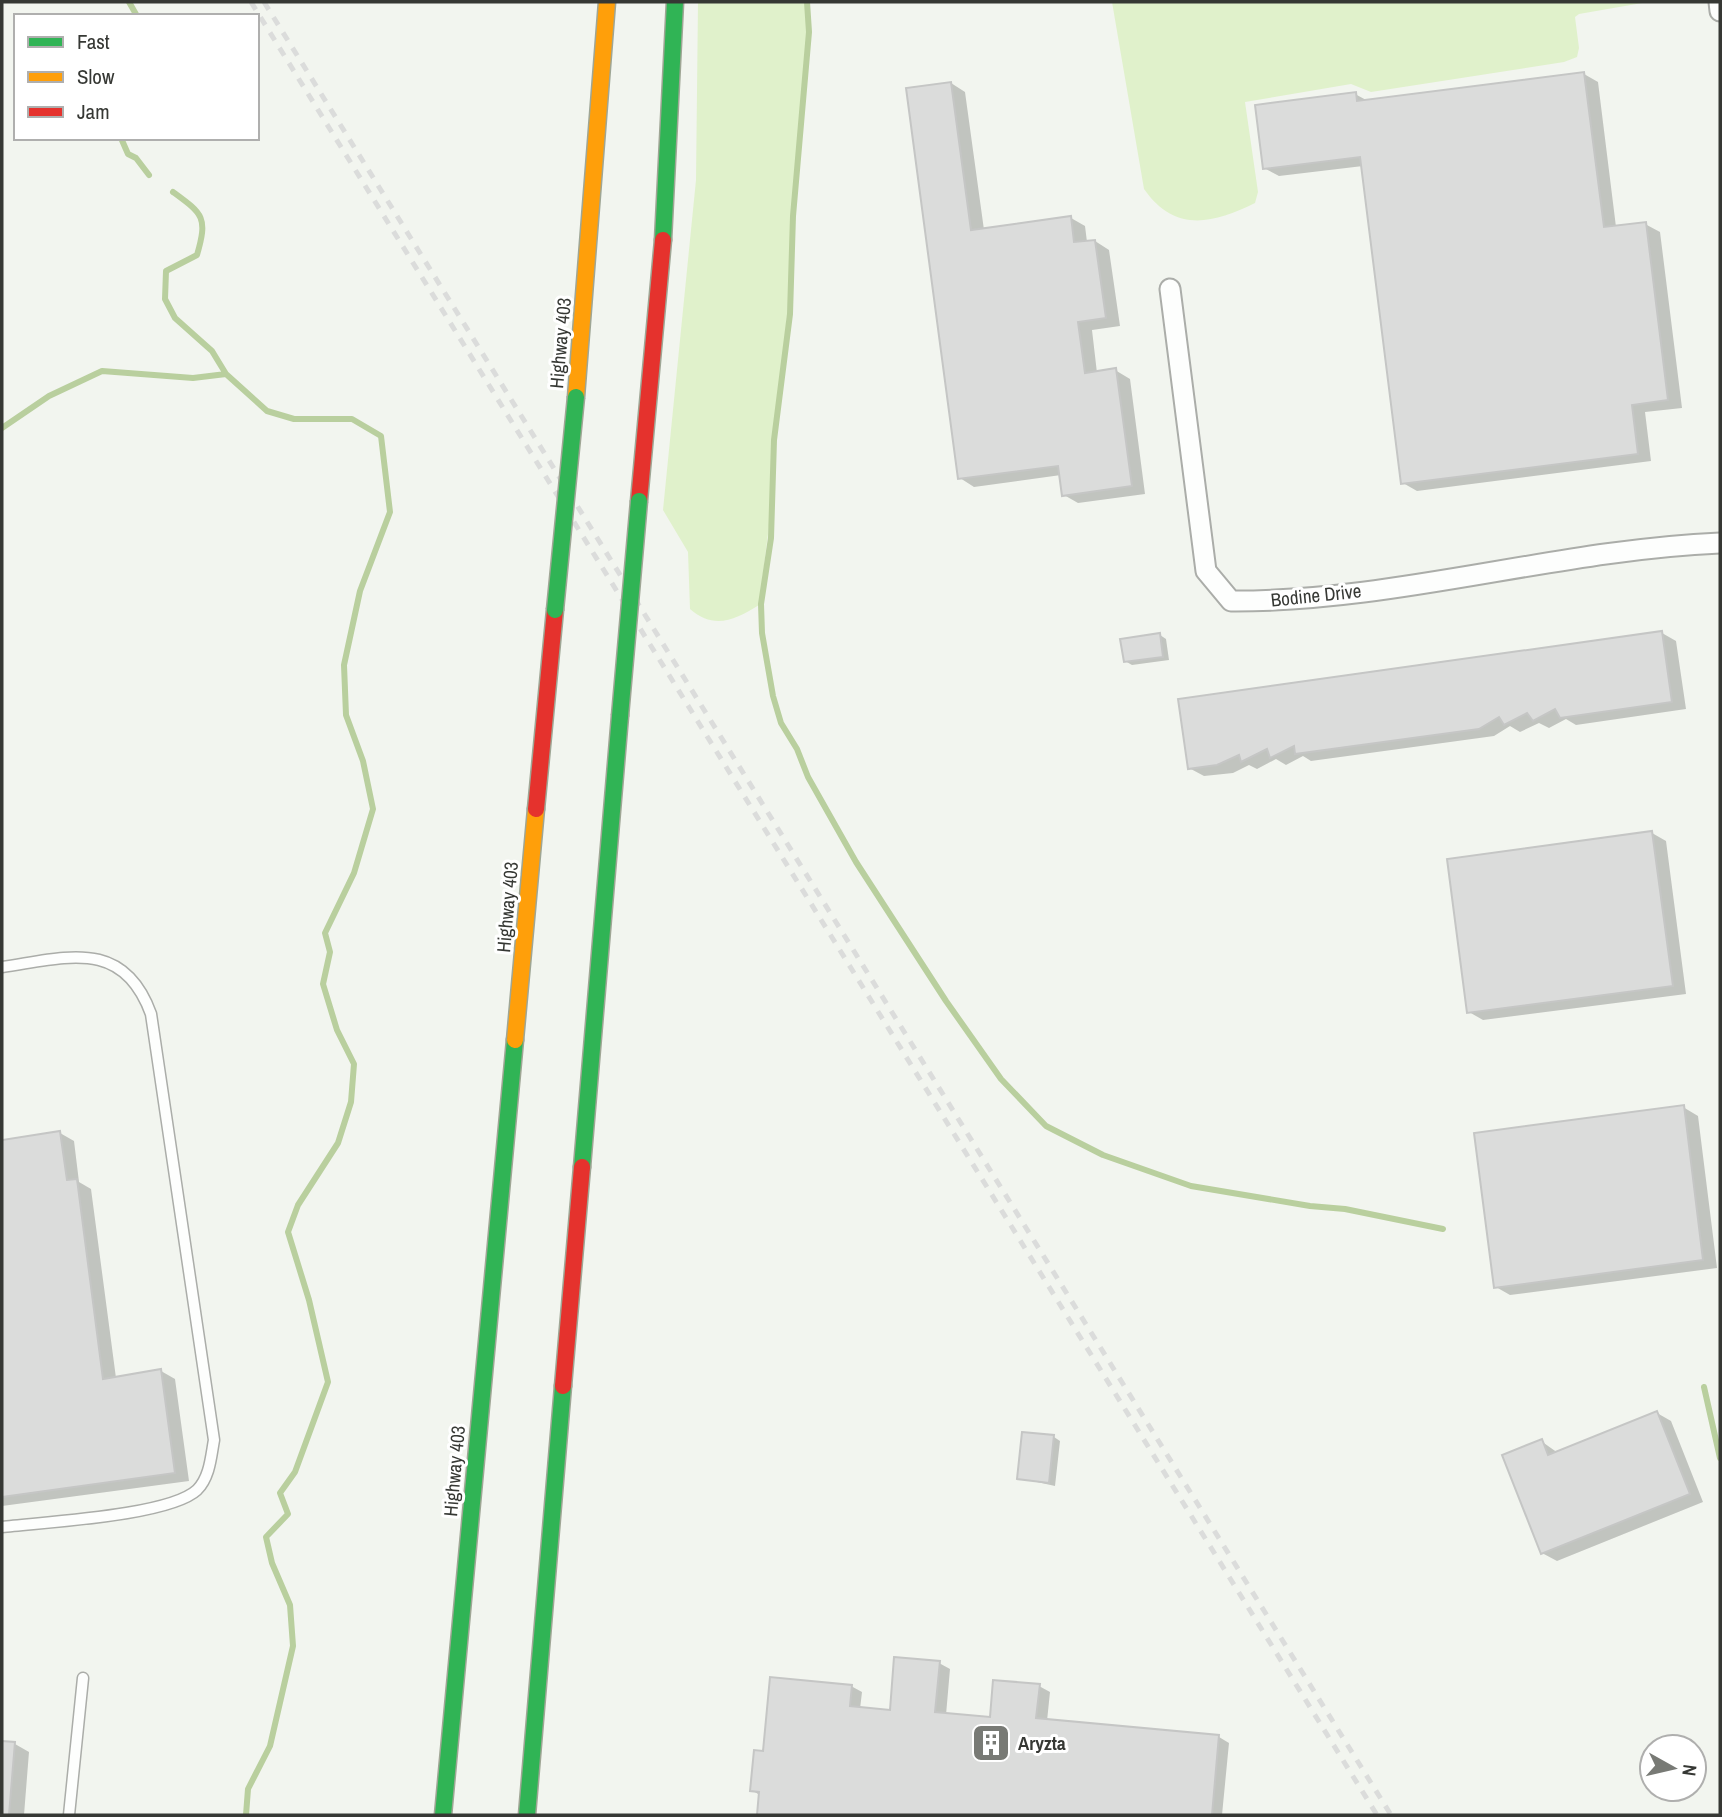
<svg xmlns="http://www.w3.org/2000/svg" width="1722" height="1817" viewBox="0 0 1722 1817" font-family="'Archivo Narrow',sans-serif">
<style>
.green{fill:#e0f1cb}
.shadow{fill:#0003}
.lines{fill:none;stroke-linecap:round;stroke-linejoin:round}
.stream{stroke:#b9cf9e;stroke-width:6}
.building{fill:#dbdcdb;stroke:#c5c6c5;stroke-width:2}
.lane-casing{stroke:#abada9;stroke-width:13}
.street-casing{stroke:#abada9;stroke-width:23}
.fast-casing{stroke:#9fa695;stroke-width:19}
.slow-casing{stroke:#9fa695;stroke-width:19}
.jam-casing{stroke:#9fa695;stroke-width:19}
.lane{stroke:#fdfefd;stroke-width:10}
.street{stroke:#fdfefd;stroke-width:19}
.fast{stroke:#30b455;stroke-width:16}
.slow{stroke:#ff9f0a;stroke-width:16}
.jam{stroke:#e5322d;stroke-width:16}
.rail{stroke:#dbdcdb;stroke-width:5;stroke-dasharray:9 9;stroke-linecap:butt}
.fast-bridge-casing{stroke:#9fa695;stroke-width:19;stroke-linecap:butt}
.fast-bridge{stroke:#30b455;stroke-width:16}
.labels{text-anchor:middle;stroke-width:6;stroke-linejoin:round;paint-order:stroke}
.street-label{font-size:19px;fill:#363834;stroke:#fff}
.poi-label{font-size:19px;font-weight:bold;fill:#363834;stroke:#fff;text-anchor:start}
</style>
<rect width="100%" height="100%" fill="#f2f5ef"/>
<path class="green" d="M698 2H805L807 32 791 216 793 249 786 327 772 439 770 518 759 605C735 620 714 630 690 609L688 552 663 510 696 180Z
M1112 2H1648L1579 14 1575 17 1579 48 1577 57 1564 62 1371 92 1351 84 1245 102 1258 192 1255 203C1212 224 1175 233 1144 189Z"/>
<path class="shadow" d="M1584 74 1598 82 1616 227 1645 224 1660 232 1682 408 1645 412 1651 461 1417 491 1403 483 1363 166 1279 176 1264 168 1355 94 1368 101Z
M951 83 965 92 984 230 1071 218 1085 226 1087 242 1095 241 1109 250 1120 326 1092 330 1097 373 1115 370 1130 379 1145 494 1078 503 1064 495 1061 475 974 487 960 478Z
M1662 633 1676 641 1686 709 1576 725 1566 719 1549 728 1539 723 1520 732 1510 726 1494 736 1311 761 1303 756 1286 765 1276 759 1257 769 1249 765 1233 773 1204 776 1189 768Z
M1160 635 1166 639 1169 660 1132 665 1125 661Z
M1652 833 1666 841 1686 994 1483 1020 1469 1012Z
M1683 1107 1698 1116 1717 1268 1510 1295 1496 1287Z
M60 1133 74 1141 79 1182 91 1189 116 1378 161 1371 175 1379 189 1481 2 1506V1141Z
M1657 1413 1671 1421 1703 1502 1557 1561 1542 1553 1541 1441 1558 1453Z
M1054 1437 1060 1441 1055 1486 1019 1478Z
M939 1663 950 1669 946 1715 992 1719 1039 1686 1050 1692 1047 1721 1219 1737 1229 1743 1222 1815H759L761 1796 752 1790 765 1753 851 1686 862 1692 860 1709 891 1712Z
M2 1742 15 1744 29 1752 24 1815H2Z"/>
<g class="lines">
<path class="stream" d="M129 2 137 16
M807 2 809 32 793 216 790 314 774 440 771 538 761 604 762 633 773 696 781 723 797 749 808 777 856 862 946 1001 1001 1079 1046 1126 1103 1155 1191 1186 1310 1206 1345 1209 1443 1229
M121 138 128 154 136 158 149 175
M173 192C203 214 208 217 197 255L166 271 165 299 175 318 212 351 226 374 267 411 294 419H352L381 436 390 512 360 591 344 665 346 715 363 761 373 809 354 873 325 933 330 952 323 984 337 1030 354 1064 351 1102 338 1143 298 1205 288 1232 309 1300 328 1382 295 1472 280 1493 288 1514 266 1537 272 1563 290 1605 293 1646 270 1746 248 1789 246 1815
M2 428 49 396 102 371 193 378 226 374
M1704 1387 1720 1458"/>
</g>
<path class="building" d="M1584 72 1604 227 1646 222 1668 400 1632 405 1638 454 1401 484 1360 157 1263 169 1255 105 1356 92 1357 101Z
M951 82 971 230 1071 216 1074 242 1095 240 1106 318 1078 322 1085 373 1116 368 1132 486 1062 496 1058 466 958 479 906 88Z
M1662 631 1672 702 1560 718 1555 709 1533 721 1527 713 1504 725 1499 717 1479 729 1295 754 1294 746 1270 758 1267 749 1241 762 1239 755 1217 765 1188 769 1178 699Z
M1160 633 1163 657 1124 662 1120 639Z
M1652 831 1673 986 1467 1013 1447 859Z
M1684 1105 1703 1260 1494 1288 1474 1133Z
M60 1131 67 1180 77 1179 103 1379 161 1369 175 1473 2 1497V1140Z
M1657 1411 1690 1494 1541 1554 1502 1455 1542 1439 1548 1455Z
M1022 1432 1054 1435 1049 1483 1017 1479Z
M894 1657 940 1661 935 1712 990 1717 993 1680 1040 1684 1036 1718 1219 1735 1212 1815H757L759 1792 750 1791 754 1750 763 1751 770 1677 852 1685 850 1706 890 1710Z
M2 1741 15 1742 9 1815H2Z"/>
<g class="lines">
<defs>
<path id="lane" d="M2 967C65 958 123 937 151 1014L214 1440C211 1456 210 1477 197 1490 169 1516 43 1522 2 1527
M69 1815 83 1678"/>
<path id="street" d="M1719 2 1720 11
M1170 289 1206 571 1231 601C1395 602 1556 550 1720 543"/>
<path id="fast" d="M663 240 675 2
M582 1167 620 716
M443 1815 515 1040
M527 1815 563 1386"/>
<path id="slow" d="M576 397 607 2
M515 1040 536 809"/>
<path id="jam" d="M639 501 663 240
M536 809 555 610
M563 1386 582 1167"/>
</defs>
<use href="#lane" class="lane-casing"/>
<use href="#street" class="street-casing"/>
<use href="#fast" class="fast-casing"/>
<use href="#slow" class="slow-casing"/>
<use href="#jam" class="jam-casing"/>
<use href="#lane" class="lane"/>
<use href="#street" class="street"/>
<use href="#fast" class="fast"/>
<use href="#slow" class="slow"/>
<use href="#jam" class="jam"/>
<path class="rail" d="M251 2 1377 1815
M264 2 1391 1815"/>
<defs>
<path id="fast-bridge" d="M555 610 576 397
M620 716 639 501"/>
</defs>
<use href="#fast-bridge" class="fast-bridge-casing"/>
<use href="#fast-bridge" class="fast-bridge"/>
</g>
<defs>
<symbol id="building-square" viewBox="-11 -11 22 22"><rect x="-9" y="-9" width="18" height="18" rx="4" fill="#787a75" stroke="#fff"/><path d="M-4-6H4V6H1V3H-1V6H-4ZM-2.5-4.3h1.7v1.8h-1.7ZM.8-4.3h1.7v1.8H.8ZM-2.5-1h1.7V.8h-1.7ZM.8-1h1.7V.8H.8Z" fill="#fff"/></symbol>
</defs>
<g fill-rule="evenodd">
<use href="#building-square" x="969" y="1721" width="44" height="44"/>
</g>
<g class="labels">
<g class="street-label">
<text transform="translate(560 343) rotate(-85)" y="7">Highway 403</text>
<text transform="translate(1316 595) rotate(-6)" y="7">Bodine Drive</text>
<text transform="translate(507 907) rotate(-85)" y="7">Highway 403</text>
<text transform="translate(454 1471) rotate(-85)" y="7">Highway 403</text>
</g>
<g class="poi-label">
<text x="1018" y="1750">Aryzta</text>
</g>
</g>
<rect width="1722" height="1817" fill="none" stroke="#363834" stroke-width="7"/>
<rect x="14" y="14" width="245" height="126" fill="#ffffff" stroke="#afafae" stroke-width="2"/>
<rect x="28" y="37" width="35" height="10" fill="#30b455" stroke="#afafae" stroke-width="2"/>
<text x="77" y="49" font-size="21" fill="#363834">Fast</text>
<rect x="28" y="72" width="35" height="10" fill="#ff9f0a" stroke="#afafae" stroke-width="2"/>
<text x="77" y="84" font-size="21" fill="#363834">Slow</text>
<rect x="28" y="107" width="35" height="10" fill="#e5322d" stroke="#afafae" stroke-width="2"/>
<text x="77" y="119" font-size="21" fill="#363834">Jam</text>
<g transform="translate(1673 1768) rotate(98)"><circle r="33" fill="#ffffff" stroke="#afafae" stroke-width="2"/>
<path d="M0-5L12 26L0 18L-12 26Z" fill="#787a75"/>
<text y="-10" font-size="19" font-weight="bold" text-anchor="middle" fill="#363834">N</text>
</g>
</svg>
